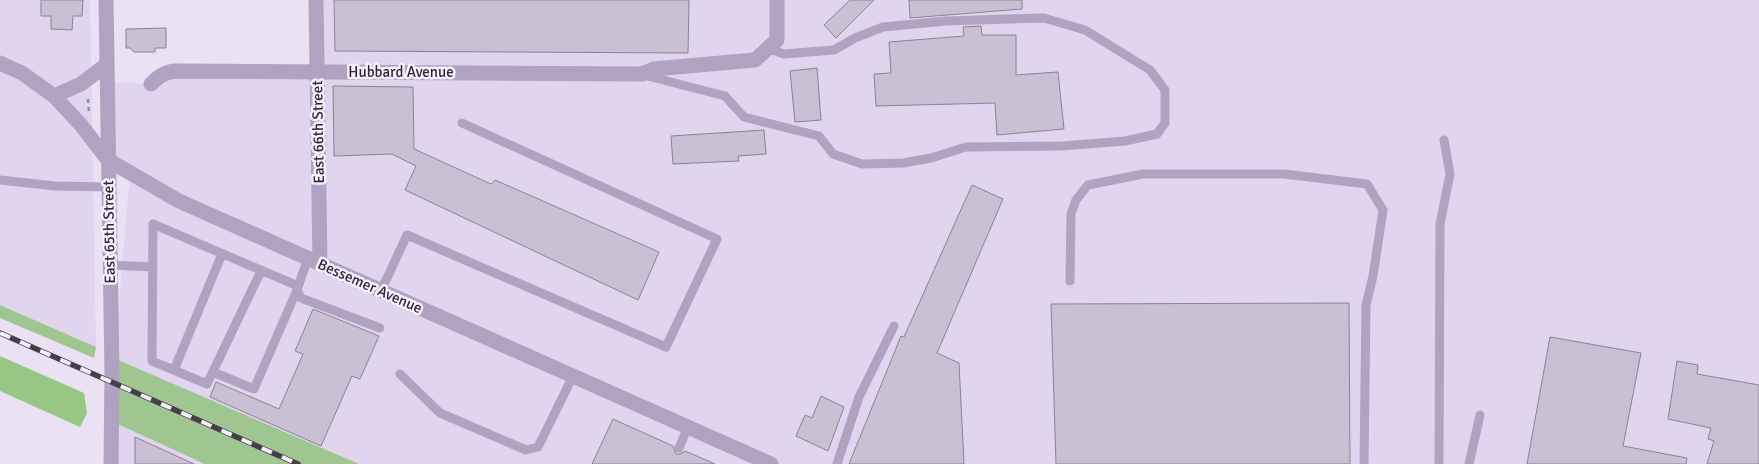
<svg xmlns="http://www.w3.org/2000/svg" width="1759" height="464" viewBox="0 0 1759 464" font-family="Signika,sans-serif">
<style>
.built{fill:#e1d4ee}
.green{fill:#9fc690}
.forest{fill:#98c785}
.building{fill:#c9c0d3;stroke:#8a8293}
.lines{fill:none;stroke-linecap:round;stroke-linejoin:round}
.path{stroke:#928b99;stroke-width:2.5;stroke-dasharray:4 4;stroke-linecap:butt}
.service{stroke:#b1a2c1;stroke-width:9}
.minor{stroke:#b1a2c1;stroke-width:15}
.tertiary{stroke:#b1a2c1;stroke-width:15}
.rail-casing{stroke:#443f48;stroke-width:5.5}
.rail{stroke:#f6effe;stroke-width:4;stroke-dasharray:11;stroke-linecap:butt}
.labels{text-anchor:middle;stroke-width:5;stroke-linejoin:round;paint-order:stroke}
.street-label{font-size:15px;fill:#2c2830;stroke:#f6effe}
</style>
<rect width="100%" height="100%" fill="#eae1f4"/>
<path class="built" d="M0 0H90L96 347 0 305Z
M316 0H1759V464H111L112 382 130 174 108 160 106 82 151 84 159 76 316 71Z"/>
<path class="green" d="M0 305 96 347 94 358 0 318Z
M111 357 359 464H205L111 421Z"/>
<path class="forest" d="M0 356 84 393 87 413 80 427 0 391Z"/>
<path class="building" d="M41 0H83L82 16H73L72 30 51 29V16H41Z
M334 0H689L688 53 335 51Z
M850 0H874L836 38 824 25Z
M909 0H1022V9L910 18Z
M981 26 982 35H1016V75L1058 72 1064 129 997 135 995 103 876 106 874 74 891 73 889 42 964 36 963 27Z
M166 28V48H155V52H134L130 48H126V29Z
M817 68 821 120 795 122 790 71Z
M333 86 413 87 414 149 491 184 495 180 659 252 638 300 405 190 416 166 392 154 334 156Z
M764 130 766 154 738 156 739 161 673 164 671 136Z
M972 185 1003 199 937 353 959 363 964 464H849L901 336 904 337Z
M1349 303 1350 464H1056L1051 304Z
M313 309 379 336 360 379 352 376 321 446 210 397 216 382 279 409 303 354 295 351Z
M1550 337 1641 353 1623 446 1687 458 1686 464H1527Z
M1677 361 1698 365 1697 374 1759 385V464H1707L1714 441 1708 439 1711 428 1668 419Z
M821 396 844 407 828 451 796 436 805 415 812 418Z
M613 419 673 446 676 454H680L685 451 715 464H592Z
M135 437 194 464H135Z"/>
<g class="lines">
<path class="path" d="M88 99 89 113"/>
<path class="service" d="M644 75 725 96 744 117 819 136 833 154 862 164 903 163 931 158 966 147 1062 146 1125 141 1157 134 1165 123V90L1150 70 1085 30 1044 18 946 21 883 27 855 38 834 50 784 54 767 48
M0 180 55 186 108 187
M308 258 297 290 301 298 380 328
M110 265 153 267
M261 271 207 384 152 361 153 224 298 286
M1070 281 1071 214 1076 200 1088 185 1143 174H1284L1367 184 1383 210 1373 276 1366 305 1364 464
M381 291 407 235 666 347 717 239 462 123
M174 370 222 254
M213 372 254 389 297 290
M400 374 440 413 526 450 538 447 573 376
M679 448 688 427
M837 464 859 397 894 326
M1439 464 1440 224 1450 174 1444 140
M1469 464 1480 415"/>
<path class="minor" d="M316 0 320 264
M151 84C159 76 165 72 176 71L642 74 654 69 755 60 777 40V0"/>
<path class="tertiary" d="M106 0 112 372 111 464
M0 63 22 73 54 96 81 125 108 160 179 201 771 464
M54 96 81 84 106 65"/>
<defs>
<path id="rail" d="M0 333 298 464"/>
</defs>
<use href="#rail" class="rail-casing"/>
<use href="#rail" class="rail"/>
</g>
<g class="labels">
<g class="street-label">
<text x="401" y="77">Hubbard Avenue</text>
<text transform="translate(318 132) rotate(-91)" y="5">East 66th Street</text>
<text transform="translate(109 232) rotate(-91)" y="5">East 65th Street</text>
<text transform="translate(370 286) rotate(24)" y="5">Bessemer Avenue</text>
</g>
</g>
</svg>
